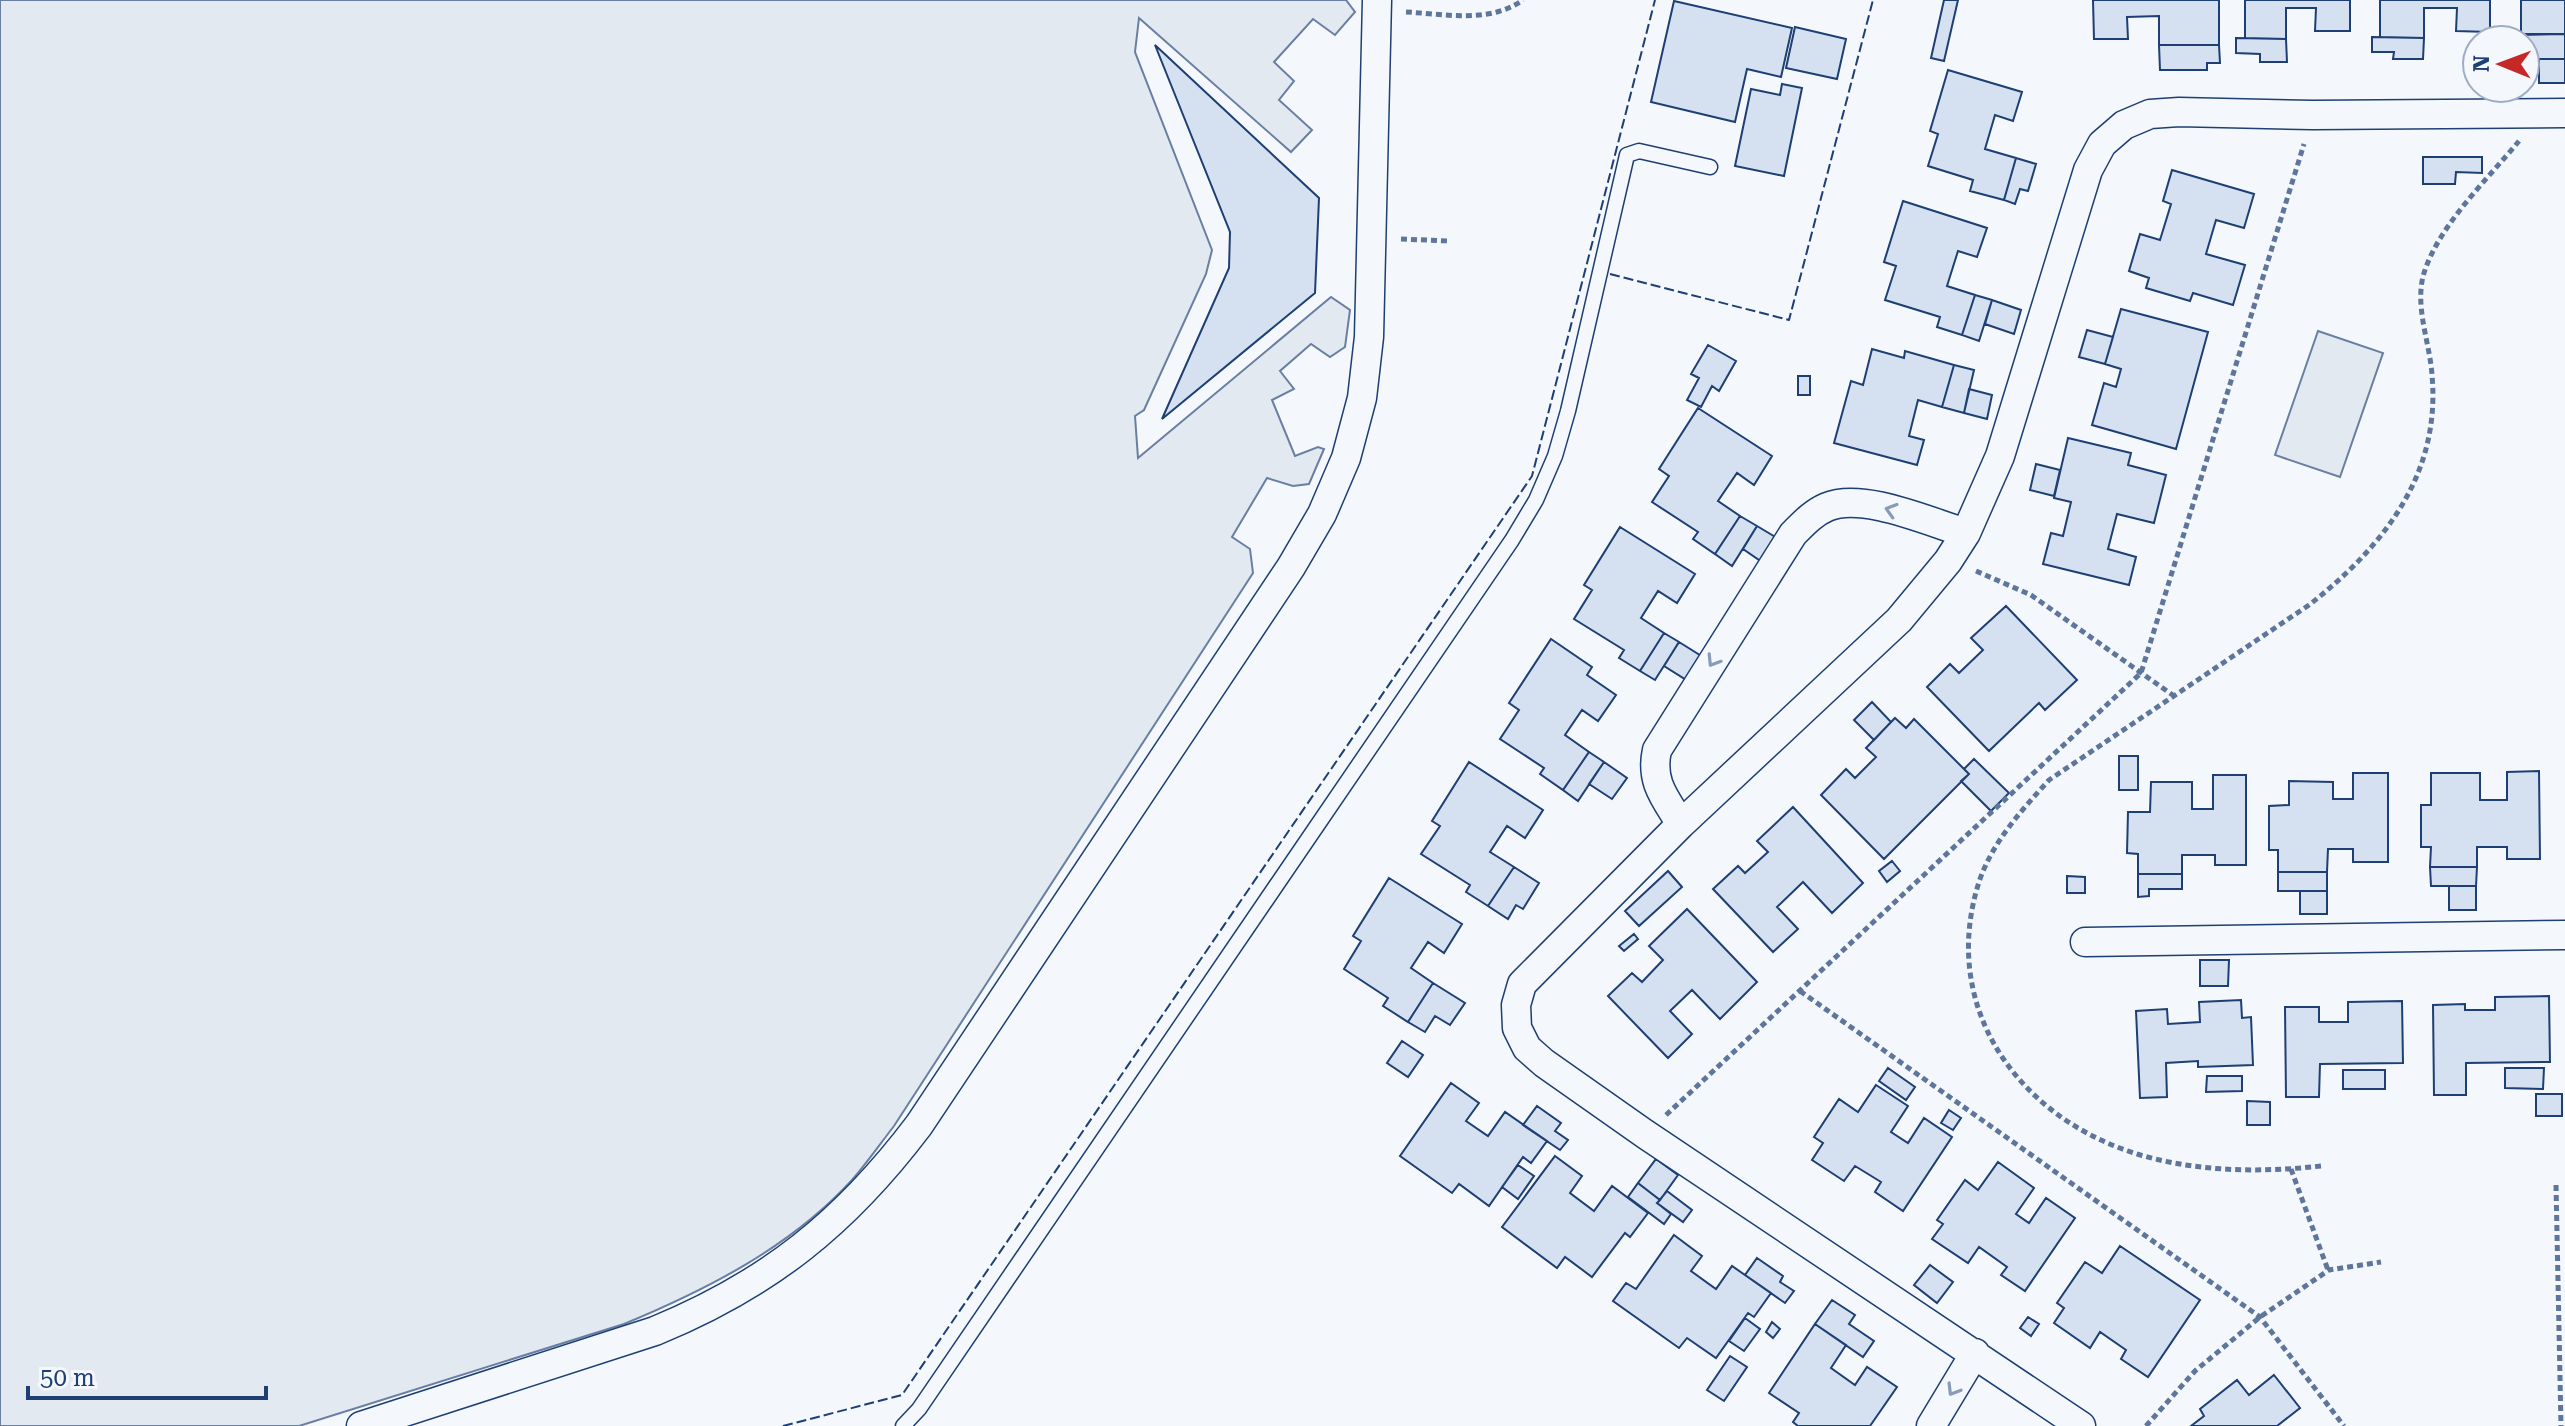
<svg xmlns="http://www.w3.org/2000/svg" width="2565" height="1426" viewBox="0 0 2565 1426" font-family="'Roboto Serif',serif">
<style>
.green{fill:#e3e9f0;stroke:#687fa3;stroke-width:2}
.building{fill:#d5e0f0;stroke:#1d3f73;stroke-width:2}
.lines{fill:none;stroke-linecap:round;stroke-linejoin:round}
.lane-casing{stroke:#1d3f73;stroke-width:17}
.street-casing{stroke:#1d3f73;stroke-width:31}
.path{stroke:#5e769c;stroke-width:5;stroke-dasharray:6 4;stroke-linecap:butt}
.lane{stroke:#f4f7fb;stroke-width:14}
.street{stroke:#f4f7fb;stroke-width:28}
.fence{stroke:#1d3f73;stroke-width:2;stroke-dasharray:10 4;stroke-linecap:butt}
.oneway{stroke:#889bb7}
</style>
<rect width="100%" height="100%" fill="#f4f7fb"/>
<path class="green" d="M0 0H1346L1355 12 1335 35 1313 19 1274 62 1294 81 1279 100 1312 130 1291 152 1139 18 1135 52 1212 250 1206 274 1144 410 1135 416 1138 458 1331 297 1350 310 1345 347 1330 357 1311 344 1280 371 1294 389 1272 400 1295 456 1318 447 1324 449 1309 484 1293 486 1267 478 1232 537 1250 549 1253 573 894 1126C880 1144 867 1163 852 1180 791 1247 706 1290 624 1324L299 1426H0Z
M2318 331 2383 353 2340 477 2275 455Z"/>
<path class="building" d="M1944 0H1958L1944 61 1931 58Z
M2093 0H2219V45H2159V16L2127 17 2128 39H2094Z
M2245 0H2350V31H2315L2316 8H2286V39L2245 38Z
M2380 0H2490V32L2456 31 2457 8H2424V38L2380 37Z
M2521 0H2565V34L2521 35Z
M1674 1 1792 28 1781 77 1747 69 1735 122 1651 102Z
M1795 27 1846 39 1837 79 1786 68Z
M2514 34H2565V59H2525V40H2514Z
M2372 37 2424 38 2423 59H2393L2394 52H2372Z
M2236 38 2286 39 2287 62H2260V54L2236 53Z
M1155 45 1319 198 1315 293 1162 419 1229 268 1230 232Z
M2159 45H2219L2220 63H2207V70H2160Z
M2539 59H2565V83H2539Z
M1948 70 2022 92 2013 121 1995 115 1985 149 2016 158 2004 200 1970 191 1973 180 1928 166 1938 134 1930 131Z
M1782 84 1802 88 1784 176 1735 166 1751 89 1780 95Z
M2423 157H2482V173L2456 172 2455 184H2423Z
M2016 158 2036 164 2028 191 2020 189 2015 204 2004 200Z
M2172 170 2254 194 2244 228 2216 220 2206 254 2245 265 2233 305 2193 293 2190 301 2146 288 2149 278 2129 271 2140 234 2160 240 2171 204 2163 201Z
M1903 201 1987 228 1977 257 1958 251 1947 286 1975 295 1962 335 1937 327 1940 317 1885 300 1896 266 1884 262Z
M1975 295 1992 300 1979 341 1962 335Z
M1992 300 2021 310 2014 334 1985 324Z
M2121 309 2208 332 2176 449 2092 425 2104 383 2116 387 2121 369 2105 364Z
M2087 330 2113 337 2105 364 2079 357Z
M1708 345 1736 361 1719 391 1712 386 1701 407 1687 400 1699 378 1691 374Z
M1872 349 1904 358 1905 351 1954 365 1942 407 1918 400 1909 436 1924 440 1917 465 1834 443 1851 381 1863 385Z
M1954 365 1974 370 1964 413 1942 407Z
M1798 376H1810V395H1798Z
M1969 389 1992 395 1987 419 1964 413Z
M1698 408 1772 456 1754 485 1737 473 1718 501 1740 516 1715 554 1693 539 1698 532 1652 502 1669 476 1659 469Z
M2068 438 2131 453 2128 465 2166 475 2154 523 2117 514 2108 549 2136 557 2129 585 2043 564 2051 533 2063 536 2071 502 2054 498Z
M2036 464 2060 470 2054 496 2030 490Z
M1740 516 1757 526 1732 566 1715 554Z
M1757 526 1777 538 1762 562 1743 549Z
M1620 527 1695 574 1677 603 1658 591 1641 618 1664 633 1640 671 1619 658 1624 650 1574 619 1592 590 1584 585Z
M2006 606 2077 680 2045 710 2039 703 1989 751 1927 687 1950 664 1959 673 1983 650 1971 638Z
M1664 633 1679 642 1655 680 1640 671Z
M1551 639 1592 667 1587 675 1616 695 1598 721 1582 710 1565 735 1589 752 1563 790 1540 774 1544 768 1500 739 1519 710 1509 703Z
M1679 642 1703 657 1688 681 1664 666Z
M1872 702 1891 722 1874 740 1854 720Z
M1895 718 1906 728 1914 719 1969 774 1884 859 1821 795 1846 769 1855 778 1876 757 1866 748Z
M1589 752 1604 762 1578 801 1563 790Z
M2119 756H2138V790H2119Z
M1974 759 2009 793 1991 811 1961 781 1969 774 1964 769Z
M1469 762 1543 810 1525 838 1507 826 1490 852 1514 867 1488 906 1466 892 1470 885 1421 854 1440 826 1432 821Z
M1604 762 1627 778 1612 799 1589 784Z
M2539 771 2540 859H2507V847H2477V867H2430L2431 847H2421V805H2431V773H2480V800H2507V772Z
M2353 773H2388V862H2353V849H2328L2327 872H2278V850H2269V806L2289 805V781L2333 782V799H2353Z
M2213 775H2246V865H2215V855H2182V874H2138V854L2127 853 2128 812H2150L2151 782H2192V809H2213Z
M1793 807 1863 883 1832 913 1803 882 1777 907 1798 929 1773 952 1713 889 1738 866 1745 873 1768 852 1757 841Z
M1892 861 1900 871 1887 882 1879 871Z
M1514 867 1539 883 1523 909 1516 905 1508 919 1488 906Z
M2430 867H2477L2476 886H2431Z
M1668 871 1682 887 1639 926 1625 911Z
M2278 872H2327V891H2278Z
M2138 874H2182V889H2149V896L2138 897Z
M2067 876 2085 877V893H2067Z
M1389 878 1462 924 1444 953 1428 942 1411 968 1433 983 1408 1022 1383 1006 1388 998 1344 969 1361 941 1353 936Z
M2449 886H2476V910H2449Z
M2300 891H2327V914H2300Z
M1687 909 1757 982 1720 1019 1692 990 1670 1011 1692 1034 1668 1058 1608 996 1632 973 1642 982 1663 960 1649 946Z
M1634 934 1638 939 1624 951 1619 946Z
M2200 960H2229L2228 986H2200Z
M1433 983 1465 1003 1450 1025 1435 1016 1425 1032 1408 1022Z
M2549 996 2550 1062 2466 1063V1095H2434L2433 1005 2465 1004V1010H2495V997Z
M2241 1000 2242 1018 2251 1017 2253 1065 2198 1067V1061L2166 1063 2167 1097 2140 1098 2136 1011 2167 1009 2168 1024 2200 1022 2199 1002Z
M2402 1001 2403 1063 2320 1064 2319 1097H2286L2285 1007H2319V1022H2348V1002Z
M1402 1041 1423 1055 1408 1077 1387 1063Z
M1888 1068 1915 1087 1906 1100 1879 1081Z
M2505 1068H2544L2543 1089 2505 1088Z
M2343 1070H2385V1089H2343Z
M2207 1076H2242V1091L2206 1092Z
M1451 1083 1479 1103 1466 1121 1488 1136 1505 1112 1547 1141 1531 1163 1523 1157 1489 1206 1459 1184 1452 1193 1400 1156Z
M1876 1085 1908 1106 1891 1132 1908 1143 1924 1118 1952 1137 1903 1211 1875 1192 1881 1182 1855 1166 1844 1181 1812 1160 1823 1143 1814 1137 1839 1099 1858 1112Z
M2536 1094H2562V1116H2536Z
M2247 1101 2270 1102V1125H2247Z
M1537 1106 1561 1123 1555 1131 1568 1140 1560 1150 1523 1125Z
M1949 1110 1961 1118 1953 1130 1941 1123Z
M1555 1156 1582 1176 1570 1193 1594 1211 1612 1186 1648 1213 1630 1237 1625 1233 1592 1277 1565 1257 1557 1268 1502 1227Z
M1656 1159 1678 1175 1660 1200 1638 1183Z
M1998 1162 2034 1188 2016 1214 2029 1223 2046 1198 2075 1218 2025 1291 2001 1275 2007 1267 1979 1247 1968 1263 1932 1239 1943 1224 1937 1220 1965 1180 1978 1190Z
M1518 1165 1534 1176 1518 1199 1502 1187Z
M1638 1183 1660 1200 1657 1203 1671 1214 1664 1224 1628 1197Z
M1667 1191 1692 1210 1683 1222 1657 1203Z
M1674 1235 1702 1256 1691 1271 1716 1289 1732 1266 1771 1293 1754 1317 1748 1313 1716 1358 1687 1338 1679 1348 1613 1301 1626 1283 1636 1289Z
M2120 1246 2200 1300 2148 1377 2121 1359 2126 1350 2100 1332 2090 1348 2054 1323 2064 1308 2057 1303 2085 1262 2102 1273Z
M1757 1258 1783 1276 1780 1282 1794 1291 1785 1303 1745 1275Z
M1930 1265 1953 1282 1937 1303 1914 1285Z
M1832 1300 1855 1315 1849 1324 1874 1341 1863 1357 1815 1324Z
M2028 1317 2039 1324 2031 1336 2020 1328Z
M1745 1318 1760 1329 1744 1351 1729 1341Z
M1772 1322 1780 1329 1773 1338 1766 1332Z
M1815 1324 1846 1345 1831 1368 1855 1385 1867 1367 1897 1387 1870 1426H1798L1793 1422 1799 1413 1769 1393Z
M1730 1356 1747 1367 1724 1401 1707 1390Z
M2274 1375 2300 1408 2277 1426H2191L2204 1416 2200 1409 2237 1380 2249 1395Z"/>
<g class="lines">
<defs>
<path id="lane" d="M903 1426 919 1409 1512 540 1536 500 1555 456 1568 411 1627 155 1639 151 1710 167"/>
<path id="street" d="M1681 824C1665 798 1650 782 1657 750L1793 534C1804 523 1813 513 1827 507 1863 492 1929 522 1966 533
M2085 942 2565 935
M361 1426 655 1331C769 1284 845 1223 919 1125L1291 567 1322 514 1346 458 1362 398 1369 337 1377 0
M1931 1426 1975 1353
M2081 1426 1645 1134 1544 1063 1527 1048 1517 1028 1516 1005 1522 984 1681 824 1899 620 1948 561 1966 533 2000 456 2088 170 2102 144 2124 125 2150 114 2179 112 2313 115 2565 113"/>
</defs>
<use href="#lane" class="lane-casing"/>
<use href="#street" class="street-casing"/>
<path class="path" d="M1406 12C1445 14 1489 24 1523 0
M1401 239 1450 241
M1976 571 2031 595 2174 696
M1800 991 2260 1317 2344 1426
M1666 1115 2141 673 2304 144
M2321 1166C2258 1173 2189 1172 2128 1151 2012 1111 1939 1001 1980 879 1994 840 2022 810 2049 780L2309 605C2383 547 2441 475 2432 375 2430 343 2414 306 2424 273 2439 225 2487 180 2519 141
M2291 1169 2328 1270
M2556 1185 2561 1426
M2146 1426 2195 1371 2260 1317 2329 1270 2381 1262"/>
<use href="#lane" class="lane"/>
<use href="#street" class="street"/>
<path class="fence" d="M1610 274 1789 320 1873 0
M783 1426 902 1395 1532 476 1655 0"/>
</g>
<defs><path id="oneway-chevron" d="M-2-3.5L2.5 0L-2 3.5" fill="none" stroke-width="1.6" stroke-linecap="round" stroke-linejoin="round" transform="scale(2)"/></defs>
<g class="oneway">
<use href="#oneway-chevron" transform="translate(1891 510) rotate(-163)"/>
<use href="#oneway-chevron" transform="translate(1713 661) rotate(122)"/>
<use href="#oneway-chevron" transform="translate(1953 1390) rotate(121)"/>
</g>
<g transform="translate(2501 64) rotate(271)"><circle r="38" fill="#f4f7fb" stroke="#9eadc5" stroke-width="2"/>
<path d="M0-6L14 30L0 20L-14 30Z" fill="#c62828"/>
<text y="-12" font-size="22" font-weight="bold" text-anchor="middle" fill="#1d3f73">N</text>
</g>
<path d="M28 1386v12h238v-12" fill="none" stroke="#1d3f73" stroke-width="4"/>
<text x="40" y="1386" font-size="24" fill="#1d3f73" stroke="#f4f7fb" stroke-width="6" paint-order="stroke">50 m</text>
</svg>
